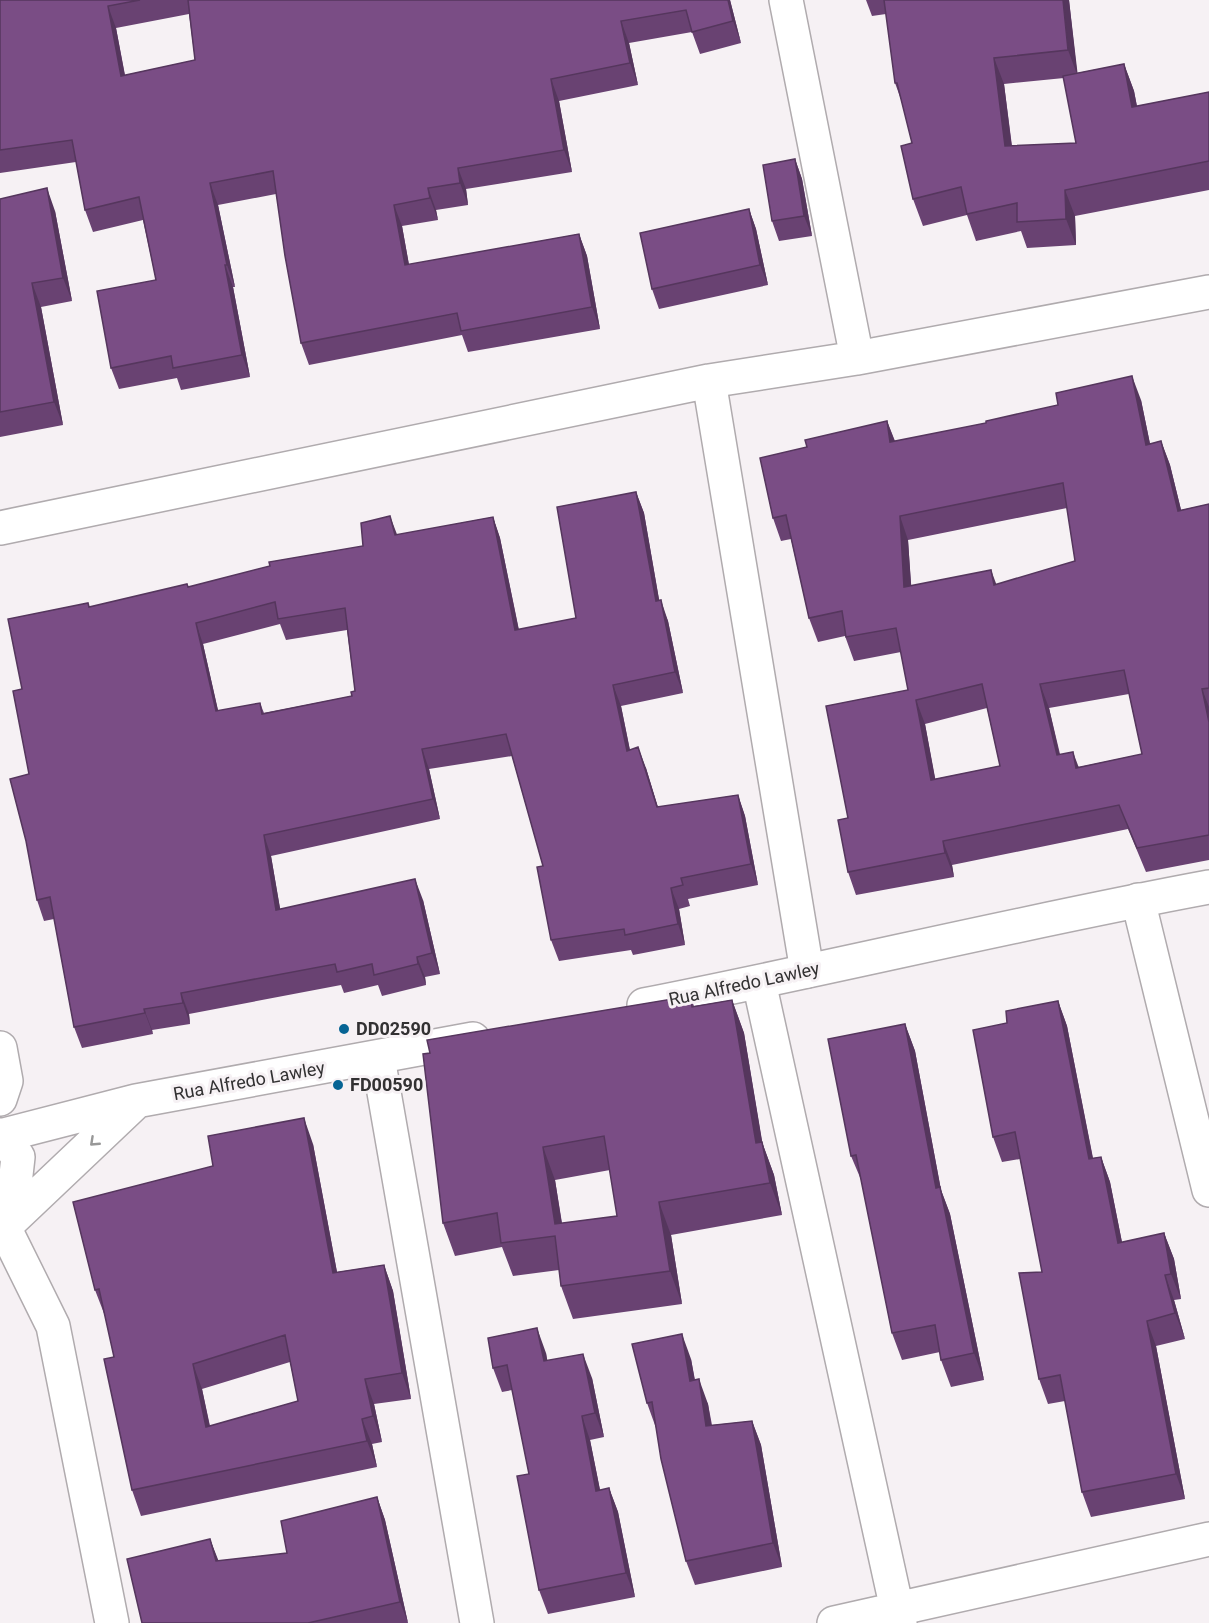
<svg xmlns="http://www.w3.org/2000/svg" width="1209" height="1623" viewBox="0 0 1209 1623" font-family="Roboto,sans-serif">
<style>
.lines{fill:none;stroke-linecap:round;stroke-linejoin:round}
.street-casing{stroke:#b0abae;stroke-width:36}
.secondary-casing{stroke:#b0abae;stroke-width:36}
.street{stroke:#fff;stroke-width:33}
.secondary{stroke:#fff;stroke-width:33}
.wall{fill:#694272;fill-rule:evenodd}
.shaded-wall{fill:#55365d}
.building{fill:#7a4d85;stroke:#55365d;stroke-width:1.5;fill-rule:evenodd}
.oneway{stroke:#989898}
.poi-dot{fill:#066494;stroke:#f6f1f4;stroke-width:2}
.labels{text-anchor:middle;stroke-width:6;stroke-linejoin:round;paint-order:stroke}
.street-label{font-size:18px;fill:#323132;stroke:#f6f1f4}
.poi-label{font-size:18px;font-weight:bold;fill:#323132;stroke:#f6f1f4;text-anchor:start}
</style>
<rect width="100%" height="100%" fill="#f6f1f4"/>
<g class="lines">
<defs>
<path id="street" d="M786 0 857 358
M709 381 807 971
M0 528 709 381 857 358 1209 292
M1138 900 1209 1190
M759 982 900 1623
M0 1048 6 1081 0 1099
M378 1058 477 1623
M4 1227 53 1326 112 1623
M834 1623 1209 1539"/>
<path id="secondary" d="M644 1005C833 968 1020 922 1209 887
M2 1135 18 1157 15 1184 4 1227
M0 1136 136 1101 473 1039
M0 1231 135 1103"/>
</defs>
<use href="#street" class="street-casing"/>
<use href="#secondary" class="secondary-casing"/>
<use href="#street" class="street"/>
<use href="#secondary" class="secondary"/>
</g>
<path class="wall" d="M0 0H730L741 43 700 54 692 32 629 43 638 85 559 101 572 172 466 189 468 205 436 210 438 220 402 226 409 265 579 234 587 256 600 329 468 352 462 335 309 365 301 343 276 194 218 205 235 287H233L250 377 181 390 177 378 119 389 111 368 156 280 143 220 93 232 85 210 76 162 0 173ZM189 14 195 60 125 75 116 28Z
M866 0H1069L1077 73 1124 64 1134 91 1137 106 1209 92V190L1075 216 1076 245 1027 248 1021 231 976 241 967 215 923 226 913 199 912 143 903 105 895 83 886 14 872 16ZM1064 78 1076 143 1012 146 1004 84Z
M795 159 802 179 812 236 779 241 772 221Z
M0 199 55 211 72 301 41 307 63 425 0 437Z
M749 209 756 229 768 285 659 309 652 289Z
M1141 400 1150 444 1161 441 1170 465 1181 510 1209 504V860L1146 872 1128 829 952 865 954 877 856 895 848 872V818L908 690 901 652 854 661 845 636 818 642 809 618 791 539 781 541 773 518 807 447 887 421 895 441ZM1067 508 1075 561 997 585 911 586 908 540ZM1129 694 1142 754 1079 767 1060 754 1049 708ZM987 708 1000 766 935 779 925 724Z
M636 492 644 513 659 600 668 621 683 693 621 706 630 750 646 768 658 807 738 795 745 816 758 885 688 899 690 906 679 909 685 945 633 955 631 950 559 961 551 940 543 866 512 756 429 769 440 819 271 856 280 909 423 900 440 974 425 977 426 985 382 996 378 985 344 993 341 985 189 1014 190 1024 152 1030 153 1034 82 1048 74 1027 54 919 44 921 37 900 29 774 88 603 89 607 188 587 363 546 397 535 493 517 500 538 519 630 576 618ZM280 624 286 640 347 630 355 691 352 696 264 713 260 703 218 711 203 644Z
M690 996 694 1006 732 1000 744 1033 762 1142 774 1175 782 1215 671 1235 682 1304 573 1319 561 1286 559 1270 513 1276 502 1247 455 1256 443 1223 430 1053ZM610 1170 617 1216 562 1223 555 1180Z
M1058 1001 1067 1026 1093 1158 1101 1157 1110 1182 1122 1242 1164 1233 1174 1259 1181 1299 1174 1300 1185 1339 1156 1346 1185 1499 1091 1517 1082 1492 1065 1401 1048 1404 1039 1379 1042 1272 1020 1159 1002 1162 993 1137 1007 1023Z
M905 1024 915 1051 941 1190 950 1214 984 1380 951 1387 941 1360 940 1352 902 1360 892 1333 862 1182 851 1156Z
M313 1144 337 1272 384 1265 393 1291 411 1399 374 1404 382 1442 372 1444 377 1467 141 1516 132 1490 114 1357 105 1316 95 1290ZM290 1362 298 1401 210 1426 202 1389Z
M546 1353 547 1361 592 1378 604 1437 590 1440 600 1490 609 1488 618 1512 635 1597 548 1614 539 1590 529 1474 512 1390 502 1392 493 1368Z
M691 1359 695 1380 708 1404 712 1425 752 1421 761 1445 782 1567 695 1585 686 1561 656 1428 647 1403Z
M377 1497 385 1520 408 1623H142L210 1539 218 1561 287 1553Z"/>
<path class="shaded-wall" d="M728 0H730L741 43 733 21Z
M1063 0H1069L1078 77 1068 50Z
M108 6 116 28 129 98 121 76Z
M621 21 629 43 638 85 630 63Z
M994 58 1004 84 1015 173 1005 146Z
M1124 64 1134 91 1142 134 1132 107Z
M551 79 559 101 572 172 564 150Z
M795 159 802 179 812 236 804 216Z
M458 168 466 189 468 205 460 183Z
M210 183 218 205 235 287 227 265Z
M47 188 55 211 72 301 63 278Z
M428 188 436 210 438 220 430 198Z
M1065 190 1075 216 1076 245 1066 219Z
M394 205 402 226 413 287 405 265Z
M749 209 756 229 768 285 760 265Z
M579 234 587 256 600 329 592 307Z
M225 265 233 287 250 377 242 355Z
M32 283 41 307 63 425 54 402Z
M1132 376 1141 400 1155 468 1146 445Z
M887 421 896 445 890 442Z
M1161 441 1170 465 1187 534 1178 511Z
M636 492 644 513 663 622 656 601Z
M390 516 398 537 395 535Z
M900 516 908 540 913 611 904 587Z
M493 517 500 538 523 651 515 630Z
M991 570 1000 594 994 585Z
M661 600 668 621 683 693 675 672Z
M196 623 203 644 223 732 216 711Z
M1040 684 1049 708 1065 779 1057 755Z
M613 685 621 706 634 771 627 751Z
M1202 689 1209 707V722Z
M916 700 925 724 940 804 931 780Z
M638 747 646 768 664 828 657 807Z
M422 749 429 769 440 819 433 799Z
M1073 752 1082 776 1076 768Z
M738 795 745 816 758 885 751 864Z
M264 835 271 856 284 931 276 910Z
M943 841 952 865 954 877 945 853Z
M415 879 423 900 440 974 432 953Z
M671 888 679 909 685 945 678 924Z
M417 957 425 977 426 985 418 964Z
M181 993 189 1014 190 1024 183 1003Z
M732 1000 744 1033 768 1176 756 1143Z
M1058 1001 1067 1026 1098 1185 1089 1159Z
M144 1009 152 1030 153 1034 145 1013Z
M905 1024 915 1051 941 1190 950 1214 984 1380 974 1353 936 1188Z
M304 1118 313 1144 342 1299 333 1273Z
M762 1142 774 1175 782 1215 770 1183Z
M543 1147 555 1180 567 1257 555 1224Z
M1101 1157 1110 1182 1127 1268 1118 1243Z
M659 1202 671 1235 682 1304 670 1271Z
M1164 1233 1174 1259 1181 1299 1171 1274Z
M384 1265 393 1291 411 1399 402 1373Z
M1165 1275 1174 1300 1185 1339 1175 1313Z
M1147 1321 1156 1346 1185 1499 1176 1474Z
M537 1328 546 1353 552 1386 544 1361Z
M682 1334 691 1359 699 1405 690 1381Z
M583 1354 592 1378 604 1437 595 1413Z
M193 1364 202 1389 215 1452 206 1427Z
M365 1379 374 1404 382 1442 373 1416Z
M699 1379 708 1404 715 1450 706 1426Z
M582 1416 590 1440 605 1515 596 1491Z
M362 1419 372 1444 377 1467 367 1441Z
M752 1421 761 1445 782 1567 773 1543Z
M609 1488 618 1512 635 1597 626 1573Z
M377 1497 385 1520 408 1623 400 1602Z
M210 1539 219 1562 216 1561Z"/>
<path class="building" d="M0 0H140L108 6 121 76 195 60 188 0H728L733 21 692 32 686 10 621 21 630 63 551 79 564 150 458 168 460 183 428 188 430 198 394 205 405 265 579 234 592 307 461 331 457 313 301 343 285 256 273 171 210 183 227 265H225L242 355 173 368 171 356 111 368 97 291 156 280 139 197 85 210 72 140 0 150Z
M884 0H1063L1068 50 994 58 1005 146 1076 143 1063 76 1124 64 1132 107 1209 92V161L1065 190 1066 219 1017 222V203L967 214 961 187 913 199 901 146 912 143 897 83H895Z
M795 159 804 216 772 221 763 165Z
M47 188 63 278 32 283 54 402 0 412V199Z
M749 209 760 265 652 289 640 233Z
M1132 376 1146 445 1161 441 1178 511 1209 504V688L1202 689 1209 722V835L1137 848 1119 805 943 841 945 853 848 872 838 820 848 818 826 706 908 690 896 628 846 637 842 611 809 618 786 515 773 518 760 458 807 447 805 440 887 421 890 442 986 423V421L1058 405 1056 393ZM1063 483 1075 561 994 585 991 570 904 587 900 516ZM1124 670 1142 754 1076 768 1073 752 1057 755 1040 684ZM982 684 1000 766 931 780 916 700Z
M636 492 656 601 661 600 675 672 613 685 627 751 638 747 657 807 738 795 751 864 681 878 683 885 671 888 678 924 625 935 624 929 551 940 537 867 543 866 506 734 422 749 433 799 264 835 276 910 415 879 432 953 417 957 418 964 374 975 372 964 337 972 335 964 181 993 183 1003 144 1009 145 1013 74 1027 50 897 37 900 26 841 10 779 29 774 13 691 22 689 8 619 88 603 89 607 187 584 188 587 270 566 269 562 363 546 361 523 390 516 395 535 493 517 515 630 576 618 557 507ZM275 602 278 619 345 608 355 691 351 692 352 696 262 714 260 703 216 711 196 623Z
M690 996 692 1007 732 1000 756 1143 762 1142 770 1183 659 1202 670 1271 561 1286 555 1236 501 1243 497 1213 443 1223 423 1054 430 1053 427 1040ZM604 1136 617 1216 555 1224 543 1147Z
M1058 1001 1089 1159 1101 1157 1118 1243 1164 1233 1171 1274 1165 1275 1175 1313 1147 1321 1176 1474 1082 1492 1060 1375 1039 1379 1019 1273 1042 1272 1015 1132 993 1137 973 1030 1007 1023 1006 1011Z
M905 1024 936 1188 940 1187 974 1353 941 1360 935 1325 892 1333 856 1155 851 1156 828 1039Z
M304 1118 333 1273 384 1265 402 1373 365 1379 373 1416 362 1419 367 1441 132 1490 104 1359 114 1357 99 1289 95 1290 73 1202 213 1166 208 1136ZM285 1335 298 1401 206 1427 193 1364Z
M537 1328 544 1361 583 1354 595 1413 582 1416 596 1491 609 1488 626 1573 539 1590 517 1476 529 1474 507 1365 493 1368 488 1338Z
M682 1334 690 1381 699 1379 706 1426 752 1421 773 1543 686 1561 661 1459 652 1402 647 1403 632 1344Z
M377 1497 400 1602 308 1623H142L127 1559 210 1539 216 1561 287 1553 281 1521Z"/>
<defs><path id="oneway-chevron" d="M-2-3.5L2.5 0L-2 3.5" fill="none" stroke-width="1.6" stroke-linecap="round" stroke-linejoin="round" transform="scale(1.5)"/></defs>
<use class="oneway" href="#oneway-chevron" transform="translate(94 1142) rotate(137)"/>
<g class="poi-dot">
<circle cx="344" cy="1029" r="6"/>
<circle cx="338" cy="1085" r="6"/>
</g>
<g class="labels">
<g class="street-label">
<text transform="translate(744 984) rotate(-12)" y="6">Rua Alfredo Lawley</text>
<text transform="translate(249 1081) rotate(-10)" y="6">Rua Alfredo Lawley</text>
</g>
<g class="poi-label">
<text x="356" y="1035">DD02590</text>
<text x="350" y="1091">FD00590</text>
</g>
</g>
</svg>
